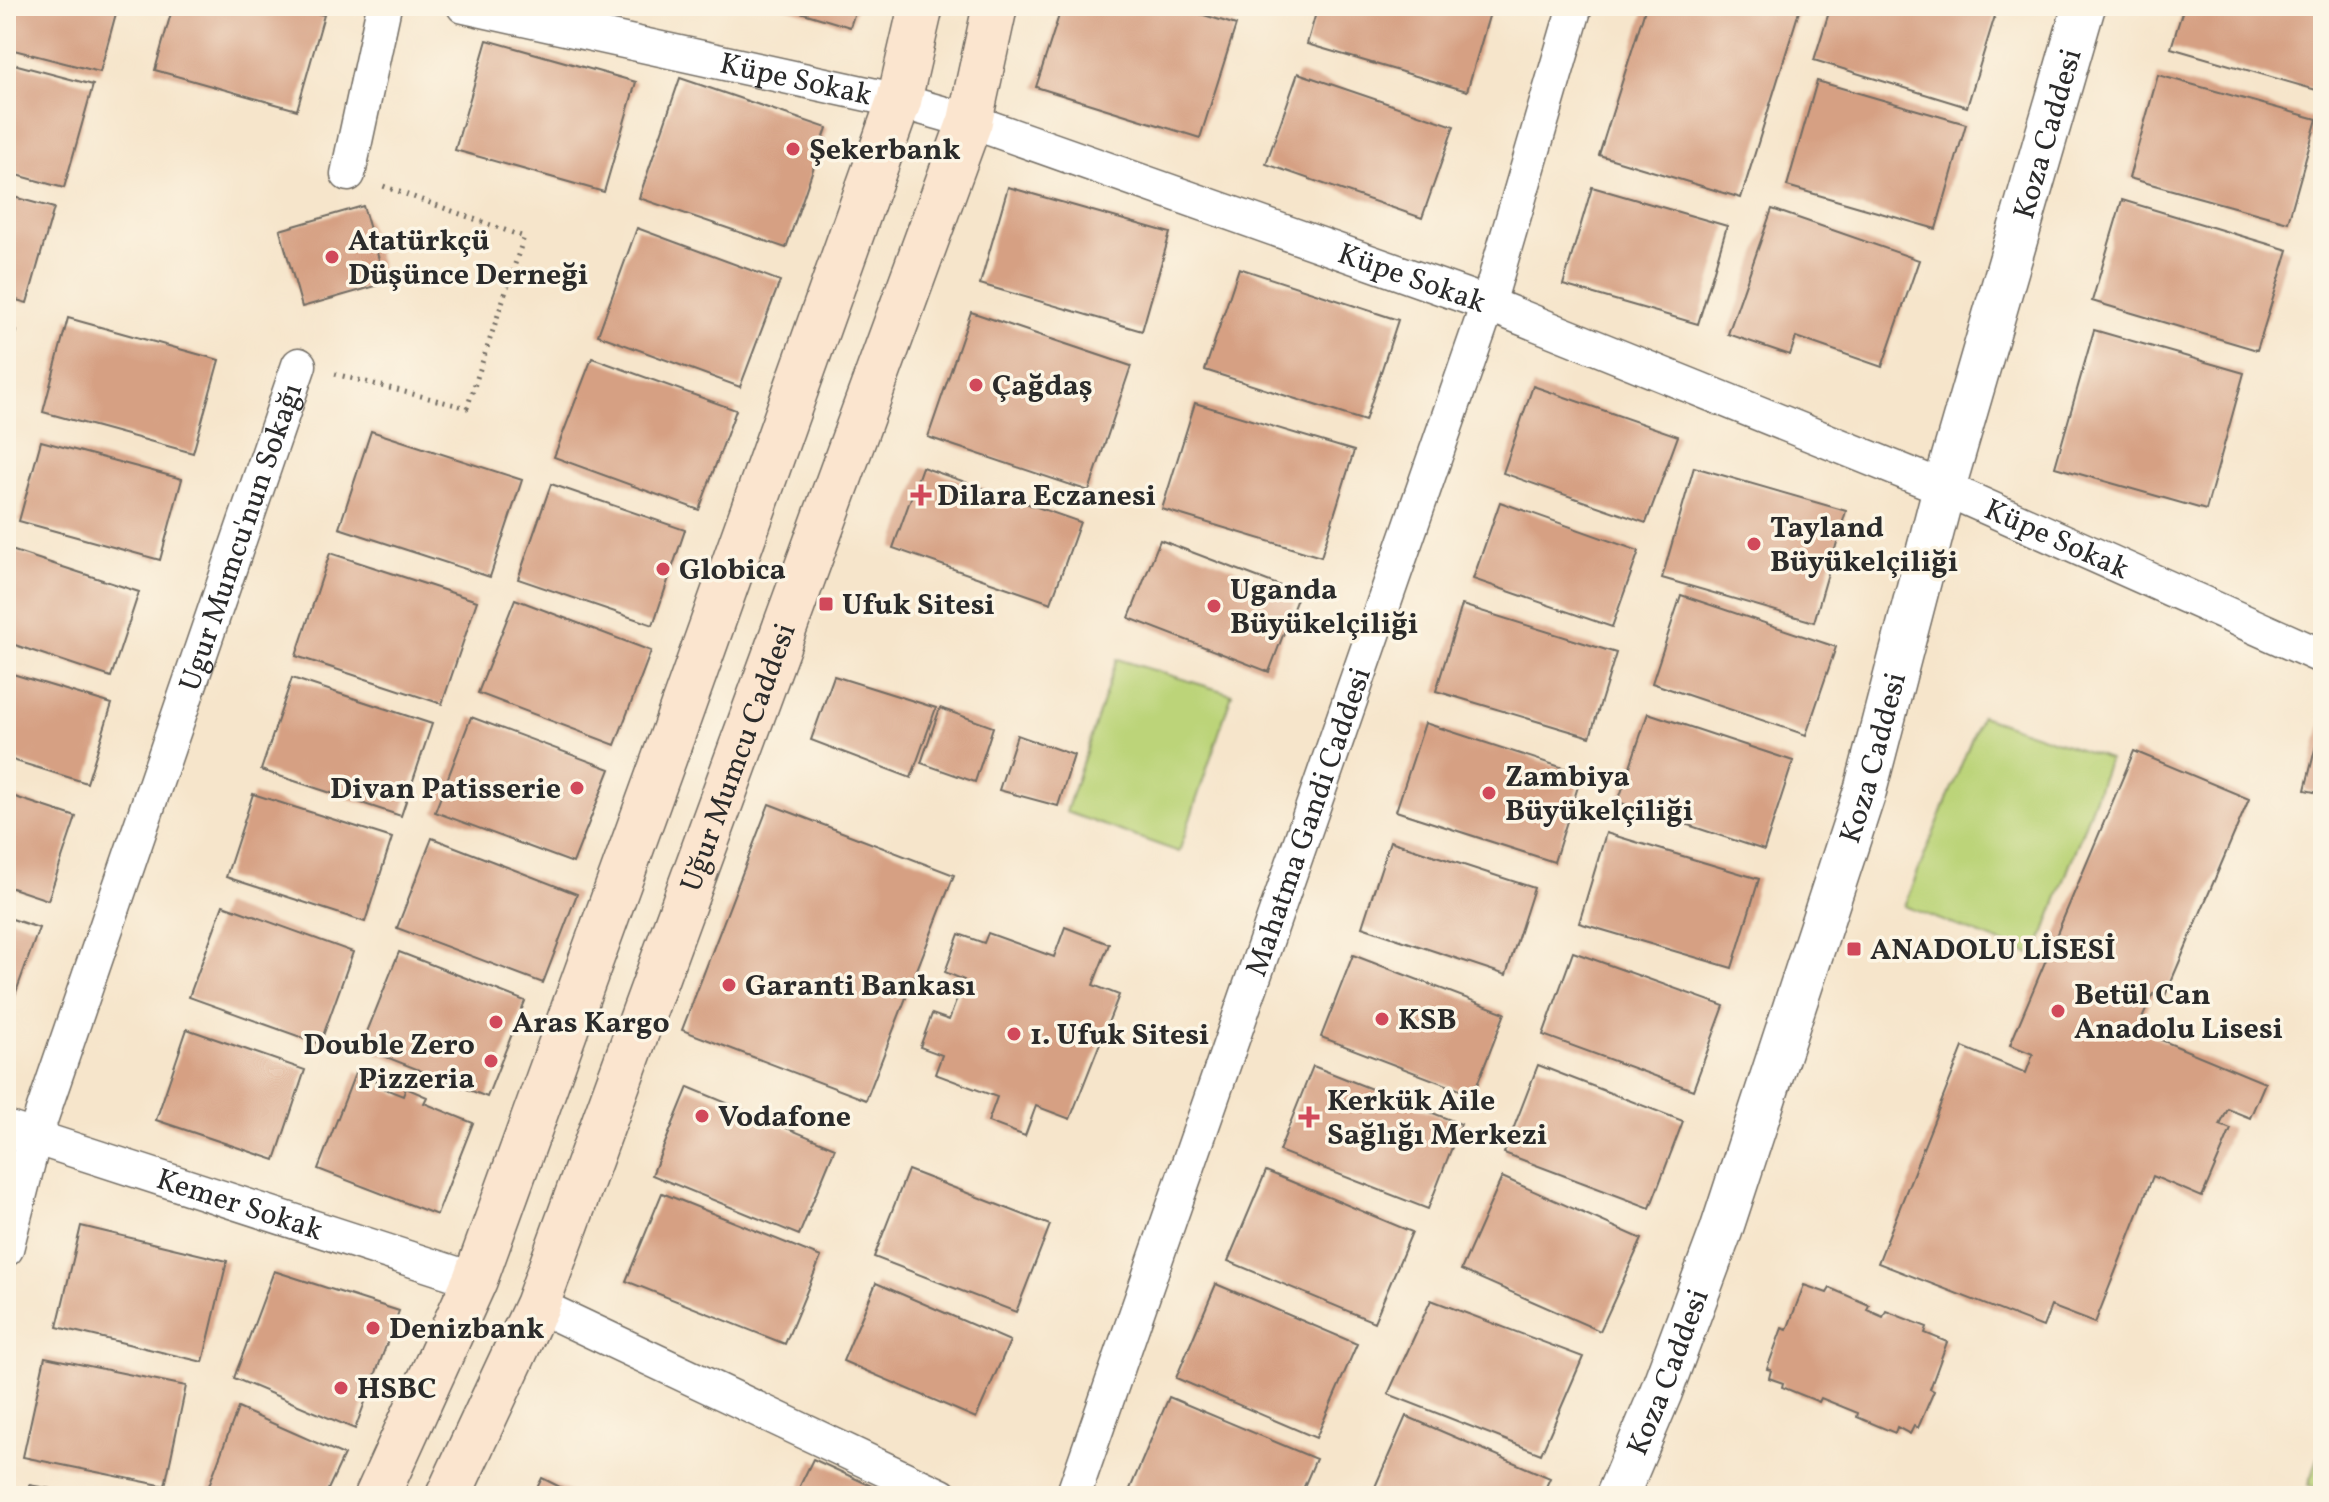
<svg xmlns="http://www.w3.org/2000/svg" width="2329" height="1502" viewBox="0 0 2329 1502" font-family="Vollkorn,serif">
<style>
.green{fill:#bcd479;stroke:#748052;stroke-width:2}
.building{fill:#d6a083}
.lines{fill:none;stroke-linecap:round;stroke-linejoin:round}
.minor-casing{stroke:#726c63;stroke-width:37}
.tertiary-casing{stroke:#726c63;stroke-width:45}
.secondary-casing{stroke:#726c63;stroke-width:47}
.path{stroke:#726c63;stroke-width:5;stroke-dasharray:2 6;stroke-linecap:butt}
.minor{stroke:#fff;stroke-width:34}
.tertiary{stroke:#fff;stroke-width:42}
.secondary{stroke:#fbe5cf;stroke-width:44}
.poi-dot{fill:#d1495b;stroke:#fcf5e5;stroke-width:3}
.labels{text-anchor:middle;stroke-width:7;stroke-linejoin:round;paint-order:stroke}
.street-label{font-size:30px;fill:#2b2b2b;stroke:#fcf5e5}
.poi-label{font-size:30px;font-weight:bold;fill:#2b2b2b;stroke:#fcf5e5;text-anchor:start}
</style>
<rect width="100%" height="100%" fill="#fcf5e5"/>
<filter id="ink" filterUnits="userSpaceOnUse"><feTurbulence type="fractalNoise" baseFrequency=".0125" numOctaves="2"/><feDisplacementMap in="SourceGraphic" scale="16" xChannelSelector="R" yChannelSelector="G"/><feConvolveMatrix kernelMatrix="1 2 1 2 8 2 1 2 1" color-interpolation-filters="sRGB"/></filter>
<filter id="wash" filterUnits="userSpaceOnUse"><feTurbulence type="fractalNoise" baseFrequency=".006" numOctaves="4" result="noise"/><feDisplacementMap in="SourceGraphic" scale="32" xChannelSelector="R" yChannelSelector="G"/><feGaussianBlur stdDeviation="1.8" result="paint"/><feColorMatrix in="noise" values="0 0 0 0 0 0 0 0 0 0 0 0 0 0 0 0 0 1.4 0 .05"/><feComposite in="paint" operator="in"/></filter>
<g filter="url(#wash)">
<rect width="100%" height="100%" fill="#f6e5cb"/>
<path class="green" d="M1117 659 1232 694 1179 852 1066 812Z
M1981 716 2109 759 2036 956 1904 906Z
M2323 1446V1490L2308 1485Z"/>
<g id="blocks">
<path class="building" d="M6 6H118L100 72 6 48Z
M173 6H290L324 15 297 110 155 70Z
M780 6H857L850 27Z
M1062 6H1175L1236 25 1200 138 1036 87Z
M1318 6H1492L1467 91 1307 44Z
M1646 6H1792L1800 8 1741 198 1599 155Z
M1831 6H1998L1967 107 1814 60Z
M2184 6H2323V92L2171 48Z
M487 40 636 82 604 192 455 150Z
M6 62 93 85 64 188 6 172Z
M1298 73 1454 126 1422 218 1266 164Z
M2158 75 2317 119 2288 222 2129 178Z
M680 78 827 128 786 248 639 198Z
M1817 81 1966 124 1936 229 1787 186Z
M1008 187 1170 233 1142 331 980 284Z
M1592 187 1727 226 1698 324 1563 285Z
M6 195 54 208 27 303 6 297Z
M2122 200 2288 250 2257 350 2092 301Z
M363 206 386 283 302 307 280 230Z
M1772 209 1919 260 1882 367 1796 337 1790 355 1728 334Z
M637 228 780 281 740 387 598 335Z
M1239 268 1398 320 1365 421 1205 370Z
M971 312 1131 366 1089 491 928 437Z
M68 318 219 360 193 453 43 412Z
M6 327 16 331 7 361 6 360Z
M2094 330 2244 373 2206 510 2055 467Z
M592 358 736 410 699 510 554 457Z
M1533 386 1678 436 1646 523 1503 473Z
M1195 403 1354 451 1321 557 1162 509Z
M371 431 522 480 490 577 339 528Z
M41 441 182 479 160 560 19 521Z
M922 467 1080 522 1051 603 893 548Z
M1694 467 1846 511 1814 622 1662 578Z
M551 484 685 530 653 625 518 579Z
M1500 502 1639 551 1612 627 1473 579Z
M1160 540 1299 593 1269 672 1129 618Z
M11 550 139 592 111 677 6 642V565Z
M330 553 477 601 442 704 296 656Z
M1681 595 1836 647 1806 735 1652 683Z
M515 599 651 651 615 745 478 693Z
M1462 605 1616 653 1590 737 1436 691Z
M6 672 112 704 87 783 6 758Z
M834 676 936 708 911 778 811 740Z
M292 678 432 724 401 816 261 770Z
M940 708 993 727 975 782 921 763Z
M1648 713 1793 761 1764 850 1618 802Z
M471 717 610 769 573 863 435 812Z
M2322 721H2323V794L2305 790Z
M1425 723 1582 774 1554 862 1396 811Z
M1017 735 1074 755 1058 806 999 790Z
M2134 751 2249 799 2164 998 2153 994 2137 1030 2265 1083 2250 1118 2228 1109 2220 1125 2231 1129 2202 1197 2153 1176 2095 1323 2051 1306 2043 1327 1878 1263 1963 1047 2026 1073 2033 1054 2010 1045Z
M6 794 76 817 48 900 6 886Z
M253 794 392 838 365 922 226 877Z
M769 804 954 875 866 1100 682 1030Z
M1606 833 1759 879 1732 968 1579 923Z
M432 838 577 894 543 983 397 928Z
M1390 841 1534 888 1506 975 1362 927Z
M223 905 353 952 320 1044 189 997Z
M6 917 39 928 6 1020Z
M1065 927 1109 944 1093 985 1119 995 1070 1119 1036 1106 1025 1136 988 1122 997 1097 935 1074 942 1055 920 1047 932 1014 949 1020 964 980 945 972 959 934 984 943 988 933 1054 957Z
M399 952 525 1001 487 1097 361 1047Z
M1573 952 1724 1006 1693 1090 1543 1035Z
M1353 955 1505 1013 1473 1095 1321 1037Z
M187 1029 305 1070 275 1160 156 1120Z
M1538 1065 1683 1121 1650 1208 1504 1153Z
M1313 1066 1461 1124 1428 1209 1279 1151Z
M356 1071 378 1079 375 1085 403 1096 406 1088 427 1097 424 1103 473 1123 437 1215 318 1169Z
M688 1087 835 1148 799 1235 652 1175Z
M908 1170 1050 1225 1016 1312 874 1257Z
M1266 1171 1412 1232 1374 1322 1228 1261Z
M1502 1177 1642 1239 1600 1331 1461 1270Z
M662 1193 821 1257 785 1344 626 1281Z
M81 1226 227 1261 203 1362 57 1327Z
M274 1271 399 1311 355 1429 234 1378Z
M876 1283 1010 1341 976 1418 843 1361Z
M1216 1284 1357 1344 1316 1438 1176 1378Z
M1804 1285 1827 1293 1830 1288 1869 1305 1867 1310 1883 1317 1886 1311 1927 1327 1925 1333 1947 1342 1930 1389 1934 1391 1918 1428 1914 1426 1910 1434 1897 1427 1895 1433 1857 1417 1858 1413 1821 1398 1819 1402 1782 1387 1783 1383 1769 1378 1771 1370 1767 1369 1782 1328 1787 1330Z
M1431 1300 1583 1357 1541 1454 1388 1394Z
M45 1357 186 1386 165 1486 23 1457Z
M1169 1397 1316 1459 1300 1496H1127Z
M238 1408 344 1455 325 1496H205Z
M1406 1416 1550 1478 1542 1496H1371Z
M813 1459 893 1496H795Z
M542 1478 578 1496H533Z
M29 1485 81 1494V1496H29Z"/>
</g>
</g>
<g filter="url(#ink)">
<use href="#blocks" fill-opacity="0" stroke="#726c63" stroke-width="2"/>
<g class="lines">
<defs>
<g id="minor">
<path id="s1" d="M464 6 899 101 970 121 1488 304 1944 488 2323 657"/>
<path d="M348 174 384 6"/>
<path id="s2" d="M6 1128 475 1280"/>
<path id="s3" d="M6 1249 34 1138 299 365"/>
<path d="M537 1305 941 1496"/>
<path id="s4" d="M1073 1496 1488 304 1575 6"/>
</g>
<g id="tertiary">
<path id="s5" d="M1617 1496 1661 1392 1721 1231 1865 791 1944 488 2084 6"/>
</g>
<g id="secondary">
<path d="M377 1496 475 1280 673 734 899 101 921 6"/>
<path id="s6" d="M448 1496 537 1305 970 121 995 6"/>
</g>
</defs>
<use href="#minor" class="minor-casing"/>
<use href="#tertiary" class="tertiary-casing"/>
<use href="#secondary" class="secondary-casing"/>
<path class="path" d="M335 374 467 408 524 237 383 186"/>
<use href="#minor" class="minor"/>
<use href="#tertiary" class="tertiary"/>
<use href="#secondary" class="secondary"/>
</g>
</g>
<g class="poi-dot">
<circle cx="793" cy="149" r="8"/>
<circle cx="332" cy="257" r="8"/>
<circle cx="976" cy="385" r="8"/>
<path d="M917 483h8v8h8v8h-8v8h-8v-8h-8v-8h8z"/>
<circle cx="1754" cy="544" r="8"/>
<circle cx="663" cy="569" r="8"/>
<rect x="818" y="596" width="16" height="16" rx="4"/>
<circle cx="1214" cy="606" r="8"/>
<circle cx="577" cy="788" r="8"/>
<circle cx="1489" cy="793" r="8"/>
<rect x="1846" y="941" width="16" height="16" rx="4"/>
<circle cx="729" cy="985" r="8"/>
<circle cx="2058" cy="1011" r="8"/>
<circle cx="1382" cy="1019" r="8"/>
<circle cx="496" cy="1022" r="8"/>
<circle cx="1014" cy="1034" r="8"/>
<circle cx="491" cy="1061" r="8"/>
<circle cx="702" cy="1116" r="8"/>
<path d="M1305 1105h8v8h8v8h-8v8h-8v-8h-8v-8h8z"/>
<circle cx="373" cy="1328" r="8"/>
<circle cx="341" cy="1388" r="8"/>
</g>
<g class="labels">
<g class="street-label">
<text dy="10" stroke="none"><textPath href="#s1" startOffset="340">Küpe Sokak</textPath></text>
<text dy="10" stroke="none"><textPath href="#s5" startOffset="1430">Koza Caddesi</textPath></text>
<text dy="10" stroke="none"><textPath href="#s1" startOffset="988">Küpe Sokak</textPath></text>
<text dy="10" stroke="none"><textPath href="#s3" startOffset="750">Ugur Mumcu'nun Sokağı</textPath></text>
<text dy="10" stroke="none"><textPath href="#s1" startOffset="1684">Küpe Sokak</textPath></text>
<text dy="10" stroke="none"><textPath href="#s6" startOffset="794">Uğur Mumcu Caddesi</textPath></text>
<text dy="10" stroke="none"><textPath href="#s5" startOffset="782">Koza Caddesi</textPath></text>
<text dy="10" stroke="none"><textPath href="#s4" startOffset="714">Mahatma Gandi Caddesi</textPath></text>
<text dy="10" stroke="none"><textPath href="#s2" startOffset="246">Kemer Sokak</textPath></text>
<text dy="10" stroke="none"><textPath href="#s5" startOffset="134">Koza Caddesi</textPath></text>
</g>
<g class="poi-label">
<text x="809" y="159">Şekerbank</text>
<text x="348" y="250">Atatürkçü<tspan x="348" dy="34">Düşünce Derneği</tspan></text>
<text x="992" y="395">Çağdaş</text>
<text x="937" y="505">Dilara Eczanesi</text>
<text x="1770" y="537">Tayland<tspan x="1770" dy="34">Büyükelçiliği</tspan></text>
<text x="679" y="579">Globica</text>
<text x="1230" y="599">Uganda<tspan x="1230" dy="34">Büyükelçiliği</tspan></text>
<text x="842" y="614">Ufuk Sitesi</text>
<text x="1505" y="786">Zambiya<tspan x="1505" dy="34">Büyükelçiliği</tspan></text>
<text x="561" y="798" text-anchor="end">Divan Patisserie</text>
<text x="1870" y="959">ANADOLU LİSESİ</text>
<text x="745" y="995">Garanti Bankası</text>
<text x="2074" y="1004">Betül Can<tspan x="2074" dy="34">Anadolu Lisesi</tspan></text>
<text x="1398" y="1029">KSB</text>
<text x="512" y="1032">Aras Kargo</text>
<text x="1030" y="1044">1. Ufuk Sitesi</text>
<text x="475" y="1054" text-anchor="end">Double Zero<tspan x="475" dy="34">Pizzeria</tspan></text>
<text x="1327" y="1110">Kerkük Aile<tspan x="1327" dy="34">Sağlığı Merkezi</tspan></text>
<text x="718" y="1126">Vodafone</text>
<text x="389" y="1338">Denizbank</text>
<text x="357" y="1398">HSBC</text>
</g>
</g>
<rect width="2329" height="1502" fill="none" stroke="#fcf5e5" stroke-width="32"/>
</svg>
